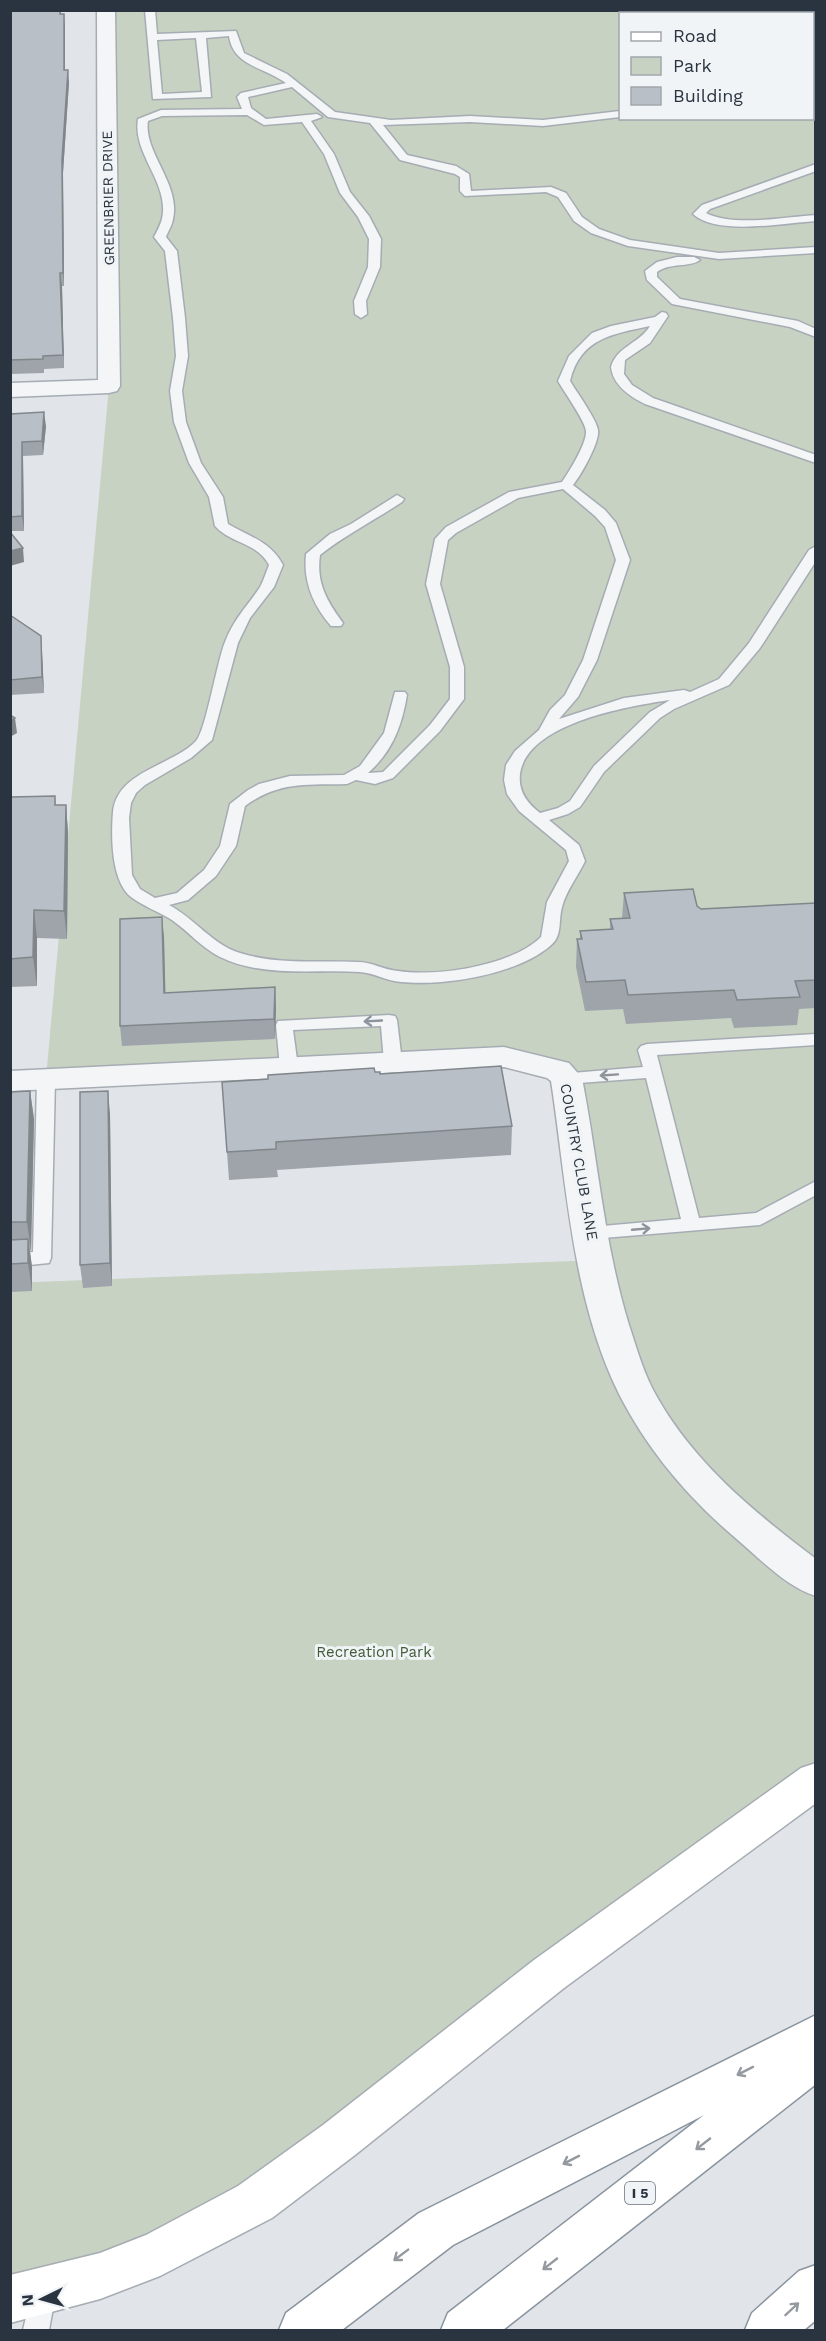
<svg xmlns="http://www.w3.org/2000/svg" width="826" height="2341" viewBox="0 0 826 2341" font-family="'Work Sans',sans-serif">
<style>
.green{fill:#c8d2c2;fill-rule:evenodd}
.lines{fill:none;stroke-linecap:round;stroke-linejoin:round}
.service-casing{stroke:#a6acb3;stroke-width:3}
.tertiary-casing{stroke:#a6acb3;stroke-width:3}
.secondary-casing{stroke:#a6acb3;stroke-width:3}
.motorway-casing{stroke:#89949f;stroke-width:3}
.service{fill:#f3f5f7;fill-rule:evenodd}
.tertiary{fill:#f3f5f7;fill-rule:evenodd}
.secondary{fill:#fff;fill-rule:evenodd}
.motorway{fill:#fff;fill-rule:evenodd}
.wall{fill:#9ea4aa}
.shaded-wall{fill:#81868b}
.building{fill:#b8bfc6;stroke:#81868b;stroke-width:1.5}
.oneway{stroke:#8e949c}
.oneway2{stroke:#949aa0}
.labels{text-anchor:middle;stroke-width:6;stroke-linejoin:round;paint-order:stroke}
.far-street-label{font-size:14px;fill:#2a3440;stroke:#f0f4f6}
.shield{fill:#f0f4f6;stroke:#656e77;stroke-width:1.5}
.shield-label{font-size:14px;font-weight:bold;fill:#2a3440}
.street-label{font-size:15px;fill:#2a3440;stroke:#f0f4f6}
.park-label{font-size:15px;fill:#425b38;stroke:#f0f4f6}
</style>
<rect width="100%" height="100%" fill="#e1e5e9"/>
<path class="green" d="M106 11H815V1765L189 2230 11 2282V1283L596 1260 559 1084 531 1061 46 1078 109 386ZM620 14H812V118H620Z"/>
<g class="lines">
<defs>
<path id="service" d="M145 10H155L157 34 236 31 244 53 287 74 335 112 391 120 470 116 543 120 620 111V117L543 126 470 122 383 125 407 155 456 166 469 174 471 191 551 187 566 193 582 217 599 229 630 240 719 253 816 247V253L719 259 628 246 591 233 574 221 558 197 546 192 465 196 460 191V177L455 174 400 160 370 123 328 117 292 87 248 97 251 108 266 119 317 114 322 117 311 121 334 154 350 192 369 216 381 239 380 267 366 301 367 314 361 318 355 314 354 301 368 267 369 239 358 217 340 193 324 154 302 122 264 125 247 115 162 116 148 121C143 152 181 184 173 219 172 226 168 231 166 237L177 251 185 318 188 356 182 391 186 422 201 463 223 497 228 524C250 537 270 541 283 565L274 587 250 618 238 643 212 740 191 758 145 785 136 793 131 803 129 818 132 875 140 889 155 898 177 893 204 870 220 846 230 804 248 790 259 784 290 776 344 775 360 766 384 733 395 692H405L407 695C402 726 392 752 368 773L383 772 430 725 450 699V667L426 584 435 539 446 527 509 492 562 482C569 472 587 443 586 431 584 419 564 392 558 381L569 356 592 333 611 326 655 317 662 312 666 313 668 316 650 343 625 360 624 374 632 385 653 398 816 455V463L645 404C629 396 613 385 611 367 617 346 639 344 650 326 613 334 580 338 570 381 576 391 597 420 598 430 600 442 581 475 573 485L605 510 616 523 630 560 597 660 578 697 559 719 624 698 684 690 690 692 719 679 749 643 809 550 816 546V561L760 648 729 685 674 709 660 718 604 772 580 807 568 814 549 820 579 845 585 861C578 876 566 891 562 907 558 921 563 936 550 946 516 975 444 986 401 982 387 981 374 973 360 972 315 969 263 978 220 957 202 948 189 932 172 920 159 912 143 906 131 897 111 881 111 836 113 812 117 771 172 766 196 741 206 730 217 661 225 642 234 618 247 607 260 587 264 580 266 572 269 565 257 542 231 544 215 526L209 497 189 463 174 422 170 391 176 356 173 318 165 251 154 237C157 231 160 226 162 219 170 183 132 154 138 119L161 110 242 109 237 97 241 93 286 83C264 67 233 66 229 36L206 38 211 97 153 99ZM196 38 202 92 162 94 157 40ZM563 489 595 516 605 527 616 560 583 660 565 695 550 710 539 730 515 751 506 765 504 780 507 794 519 811 566 850 569 861 547 902 541 937C511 966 438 977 398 971 384 970 372 962 358 962 319 960 278 965 240 953 213 945 194 918 169 905L188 900 216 876 236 846 245 806C279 781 307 785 347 784L356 780 375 784 393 778 440 731 464 699V667L440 584 448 540 456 533 518 498ZM670 700 650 712 594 766 570 801 558 808 540 813C527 803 518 791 520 774 527 723 629 706 670 700Z
M812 84H816V90H812Z
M816 164V171L710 209 706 213C733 227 785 217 816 215V221C785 223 716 236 693 214L702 205Z
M677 257H694L700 260C689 268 671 262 657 272V277L680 299 798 321 816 329V337L790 327 672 304 647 280 645 271 657 262Z
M397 495 404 499 402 502C375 520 345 535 320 555 316 583 327 601 343 623L341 626H331C313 605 303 582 306 554L330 534 351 524Z
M389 1015 395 1016 397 1020 402 1062 399 1066H387L384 1062 381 1026 293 1030 298 1067 295 1071H283L280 1067 276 1025 278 1021Z
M816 1034V1045L657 1055 699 1218 756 1213 816 1181V1195L760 1225 591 1239 584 1238 582 1233 584 1228 591 1227 681 1219 646 1078 566 1084 560 1082 557 1078 560 1074 643 1067 638 1050 641 1046 647 1044Z
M46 1073 52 1075 55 1079 51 1258 49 1263 10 1267V1253L33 1252 37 1079 40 1075Z
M43 2279 52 2283 56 2292 49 2330H23L34 2283Z"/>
<path id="tertiary" d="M97 10H115L120 386 117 391 109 393 10 397V383L98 380Z
M504 1047 569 1063 582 1078C598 1160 604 1244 629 1325 637 1349 644 1375 657 1397 695 1464 755 1513 816 1559V1596C787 1587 761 1560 739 1541 690 1500 648 1451 619 1394 574 1303 567 1193 553 1094L551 1081 547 1078 504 1067 10 1091V1071Z"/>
<path id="secondary" d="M816 1763V1803L564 1988 355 2155 272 2218 160 2276 100 2299 10 2323V2275L100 2253 146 2235 238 2186 323 2125 534 1960 801 1768Z"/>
<path id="motorway" d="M816 2015V2084L503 2330H441L448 2313 704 2115 453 2245 342 2330H279L286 2313 419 2213Z
M816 2265V2320L804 2330H745L752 2313 799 2271Z"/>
</defs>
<use href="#service" class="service-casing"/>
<use href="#tertiary" class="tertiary-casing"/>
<use href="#secondary" class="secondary-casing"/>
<use href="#motorway" class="motorway-casing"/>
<use href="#service" class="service"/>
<use href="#tertiary" class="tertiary"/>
<use href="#secondary" class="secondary"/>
<use href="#motorway" class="motorway"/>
</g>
<path class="wall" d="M10 10H61V14H64L65 70 69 82 63 173 64 286H62L64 368 44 369V373L10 374Z
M10 414 46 426 43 455 23 456 24 531H10Z
M10 615 41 636 44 693 10 695Z
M55 796 56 805H66L68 832 67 939 37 938V986L10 987V797Z
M624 893 697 906 701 909 816 903V1008L799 1009 797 1025 734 1028 731 1018 626 1024 623 1009 585 1011 576 967 577 939H580V931L610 929V919L622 918Z
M164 937 165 993 275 987 276 1008 275 1039 122 1046 120 1026Z
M375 1072 512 1126 511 1155 277 1170 278 1177 229 1180 222 1082Z
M30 1091 34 1119 31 1250H30L32 1267V1291L10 1292V1092Z
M110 1114 112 1286 83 1288 80 1265Z"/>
<path class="shaded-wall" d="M64 14 65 26V82L64 70Z
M68 70 69 82 63 173 64 286 63 273 62 160Z
M60 273 62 286 64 368 63 355Z
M44 412 46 426 43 455 42 441Z
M22 442 23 456 24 531 22 516Z
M23 548 24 562 10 566V551Z
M41 636 42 651 44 693 42 677Z
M15 718 17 733 10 737V721Z
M66 805 68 832 67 939 64 911Z
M34 910 37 938V986L33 957Z
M162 917 164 937 166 1013 164 993Z
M275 987 276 1008 275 1039 274 1019Z
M30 1091 34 1119 31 1250 27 1222Z
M108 1091 110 1114 112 1286 110 1263Z
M28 1239 32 1267V1291L28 1263Z"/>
<path class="building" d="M10 10H60V14H64V70H68L62 160 63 273H60L63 355 43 356V359L10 360Z
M44 412 42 441 22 442V516L10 517V414Z
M10 532 23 548 10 551Z
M10 615 41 636 42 677 10 680Z
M10 715 15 718 10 721Z
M55 796V805H66L64 911 34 910 33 957 10 959V797Z
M693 889 697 906 701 909 816 903V980L795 981 800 997 737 1000 734 990 628 995 625 980 586 982 577 939H582L580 931 613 929 610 919 630 918 624 893Z
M162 917 164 993 275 987 274 1019 120 1026V919Z
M501 1066 512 1126 276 1142V1149L227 1152 222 1082 268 1079V1075L374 1068 375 1072H380V1074Z
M30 1091 27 1222H10V1092Z
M108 1091 110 1263 80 1265V1092Z
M28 1239V1263L10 1264V1240Z"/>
<defs><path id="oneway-shaft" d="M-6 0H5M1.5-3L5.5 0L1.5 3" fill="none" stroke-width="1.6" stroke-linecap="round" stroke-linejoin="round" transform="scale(1.5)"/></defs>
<g class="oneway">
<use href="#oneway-shaft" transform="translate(373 1021) rotate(177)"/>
<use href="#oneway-shaft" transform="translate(609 1075) rotate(176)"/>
<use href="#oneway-shaft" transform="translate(641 1229) rotate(-5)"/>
</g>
<g class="oneway2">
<use href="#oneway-shaft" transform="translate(745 2071) rotate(153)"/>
<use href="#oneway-shaft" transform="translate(703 2144) rotate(142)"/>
<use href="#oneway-shaft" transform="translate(571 2160) rotate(153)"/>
<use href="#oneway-shaft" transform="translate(401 2255) rotate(143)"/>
<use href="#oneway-shaft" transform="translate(550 2264) rotate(142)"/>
<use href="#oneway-shaft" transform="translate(792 2309) rotate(-43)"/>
</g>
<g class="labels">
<g class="far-street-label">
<text transform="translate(108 198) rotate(-91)" y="5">GREENBRIER DRIVE</text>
</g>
<rect class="shield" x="625" y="2182" width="30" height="22" rx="4.5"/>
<g class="shield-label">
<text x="640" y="2198">I 5</text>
</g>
<g class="street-label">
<text transform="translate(579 1162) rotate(80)" y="5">COUNTRY CLUB LANE</text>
</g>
<g class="park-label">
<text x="374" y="1657">Recreation Park</text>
</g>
</g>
<rect width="826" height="2341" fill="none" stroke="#2a3440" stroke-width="24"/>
<rect x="619" y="12" width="195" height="108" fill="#f0f4f6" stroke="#a1a7ad" stroke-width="1.5"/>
<rect x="631" y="32" width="30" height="9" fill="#ffffff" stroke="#a1a7ad" stroke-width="1.5"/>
<text x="673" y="42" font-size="18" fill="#2a3440">Road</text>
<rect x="631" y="57" width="30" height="18" fill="#c8d2c2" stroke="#a1a7ad" stroke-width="1.5"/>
<text x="673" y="72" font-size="18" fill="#2a3440">Park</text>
<rect x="631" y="87" width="30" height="18" fill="#b8bfc6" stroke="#a1a7ad" stroke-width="1.5"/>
<text x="673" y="102" font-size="18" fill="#2a3440">Building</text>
<g transform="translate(42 2299) rotate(265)" stroke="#f0f4f6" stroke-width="4.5" paint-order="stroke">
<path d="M0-4.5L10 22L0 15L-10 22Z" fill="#2a3440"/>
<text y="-9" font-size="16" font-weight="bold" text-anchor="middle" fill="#2a3440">N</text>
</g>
</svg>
